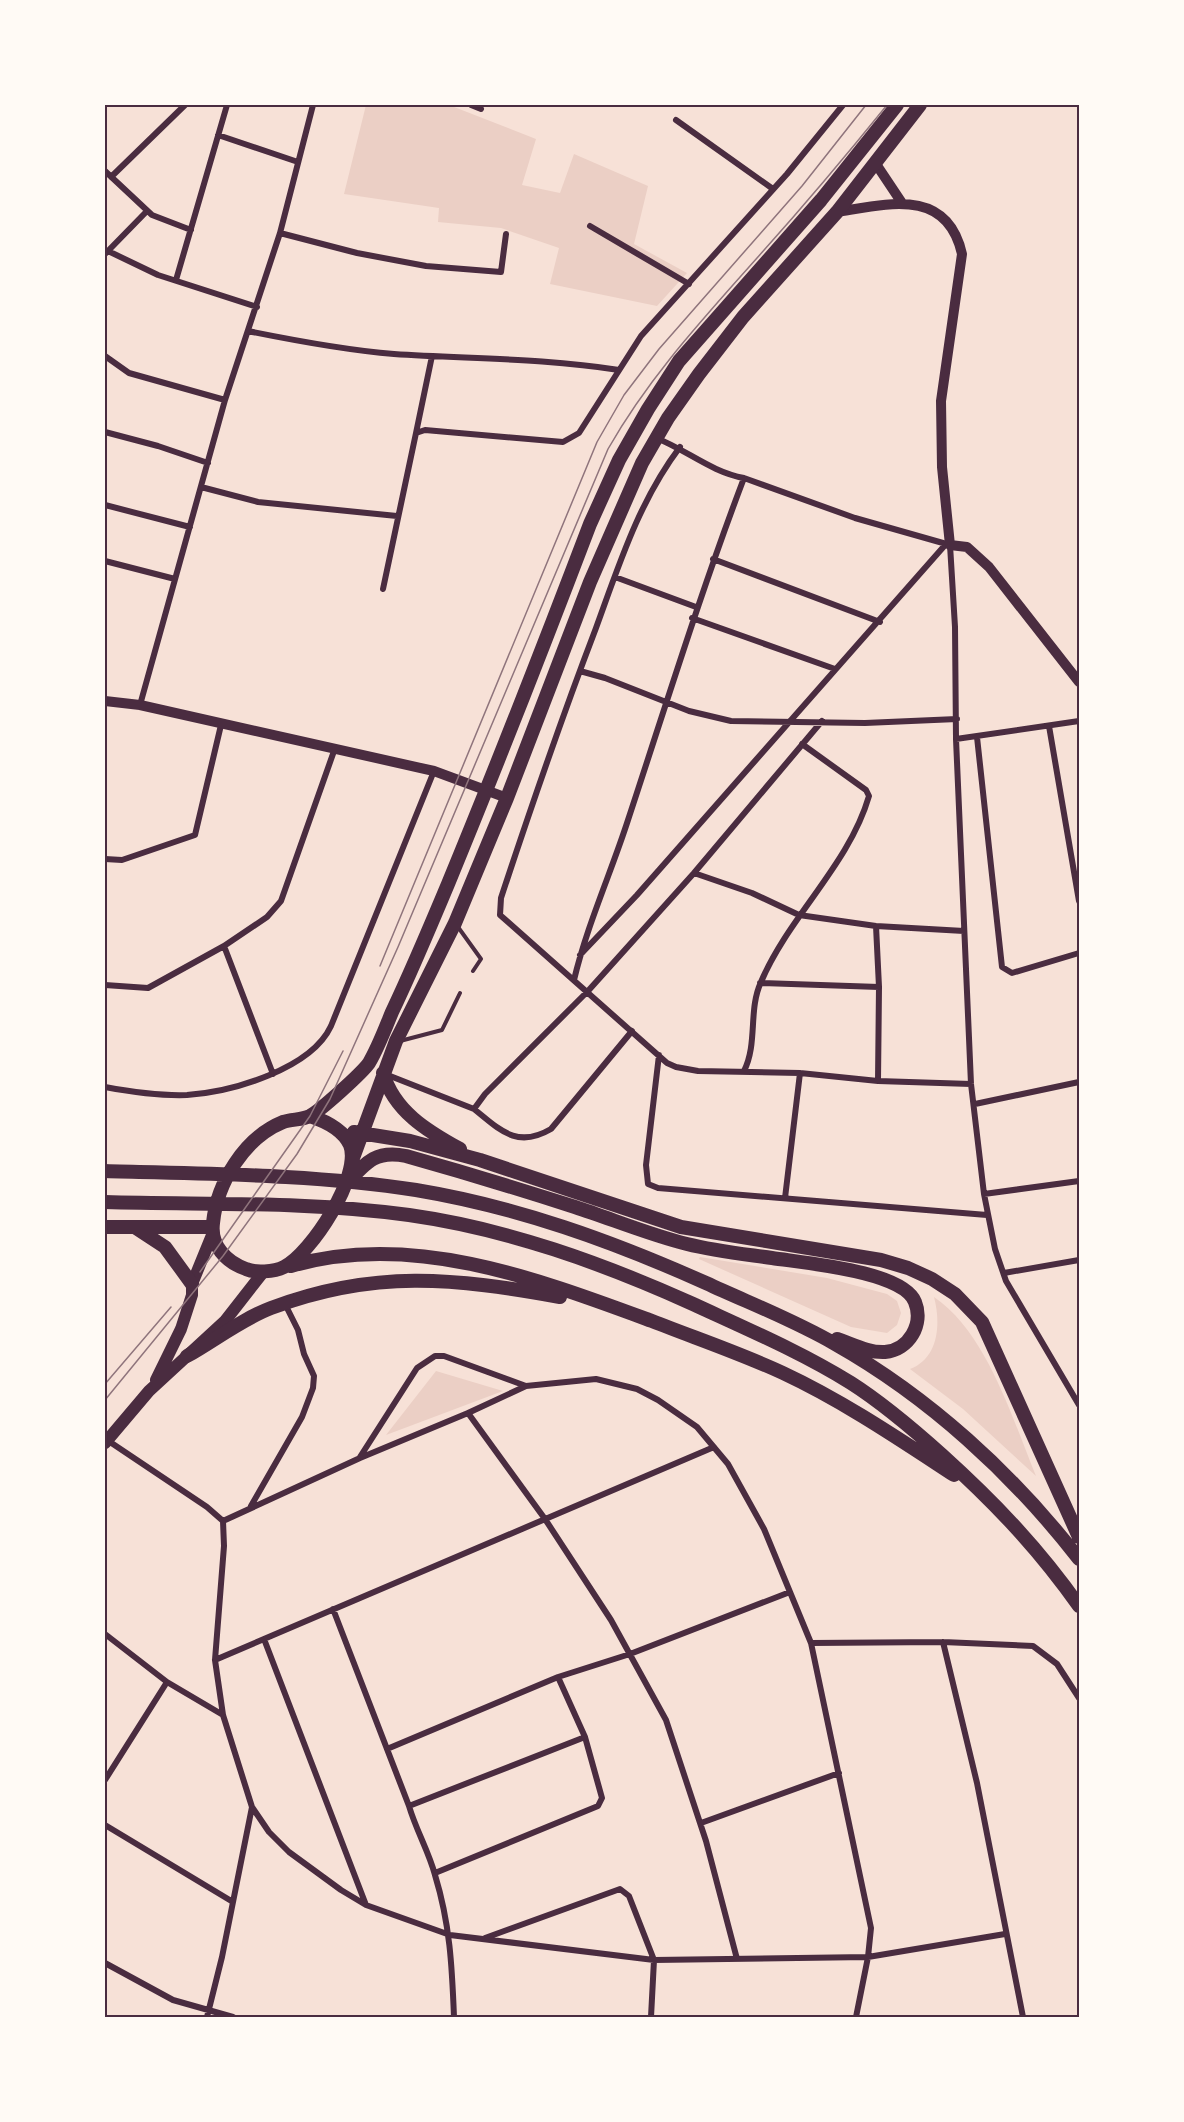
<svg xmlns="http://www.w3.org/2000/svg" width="1184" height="2122" viewBox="0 0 1184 2122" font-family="'Exo 2',sans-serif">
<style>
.green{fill:#ebcfc5}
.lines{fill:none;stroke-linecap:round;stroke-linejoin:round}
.service{stroke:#4a2c40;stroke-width:4}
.minor{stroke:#4a2c40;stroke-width:6}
.tertiary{stroke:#4a2c40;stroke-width:10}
.primary{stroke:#4a2c40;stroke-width:12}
.trunk{stroke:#4a2c40;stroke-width:14}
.tram{stroke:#8f747c;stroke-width:1.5}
.neatline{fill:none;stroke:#4a2c40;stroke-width:2}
</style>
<rect width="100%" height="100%" fill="#f7e1d7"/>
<path class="green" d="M366 105H449L536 139 522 185 560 193 574 154 648 186 634 244 687 273 657 306 550 284 559 248 501 228 438 222 439 208 344 194Z
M700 1257 827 1278 887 1294 897 1301 901 1313 897 1325 887 1333 851 1327 699 1259Z
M934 1297C987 1333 1012 1418 1036 1476L963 1409 910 1369C939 1358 941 1323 934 1297Z
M436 1371 503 1391 386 1435Z"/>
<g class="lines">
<path class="service" d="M458 927 481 959 473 971
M400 1041 442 1030 460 993"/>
<path class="minor" d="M471 105 481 109
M676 120 773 189
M218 135 298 162
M105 171 152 215 191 230
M111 177 185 105
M590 226 689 284
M280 233 357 253 426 266 501 272 506 234
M108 251 158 275 257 307
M105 254 147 211
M176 280 227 105
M248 331C297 341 345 350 394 354 469 359 544 358 619 370
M105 356 129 373 225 400
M105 432 158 446 208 463
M416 433 432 356
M656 438C687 450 711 472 744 478L855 518 950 545 955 627 956 739 971 1084 984 1194 995 1249 1006 1281 1079 1405
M680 447C639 501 619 565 596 628 562 717 531 807 501 898L500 915 667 1063 676 1067 698 1071 800 1073 878 1081 971 1084
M201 487 258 502 397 516
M105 505 190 527
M713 559 880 622
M105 561 175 579
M615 577 696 607
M383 589 416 433 425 430 563 442 579 433 641 336 787 174 843 105
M692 618 835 669
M580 671 605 678 689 711 731 721 865 723 957 719
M140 705 225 400 280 233 313 105
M1049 726 1079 901
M977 737 1002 967 1012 973 1079 953
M956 739 1079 721
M105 859 122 860 195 835 221 725
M694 873 752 893 799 915 876 926 964 931
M876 926 879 987 878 1081
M580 955 637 895 946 544
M574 980C587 925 611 873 628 820 666 705 701 591 744 478
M760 983 879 987
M105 985 148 988 224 946
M659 1055 646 1165 648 1184 658 1188 987 1215
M744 1071C758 1043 748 1010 761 982 789 916 849 865 869 796L866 790 802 744
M273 1074 224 946 267 917 281 901 334 751
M385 1074 474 1109 485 1094 588 991 694 873 822 721
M105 1087C132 1092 160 1096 187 1095 232 1092 311 1069 331 1026L434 771
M975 1104 1079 1082
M474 1109C500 1130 517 1149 551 1129L632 1031
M984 1194 1079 1181
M785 1198 800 1073
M1004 1273 1079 1260
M468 1413 526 1386 596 1379 637 1389 658 1400 697 1427 728 1464 764 1529 811 1643 871 1928 868 1957 856 2017
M107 1440 207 1507 223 1521 224 1546 215 1660 223 1715 252 1807 222 1957 207 2017
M360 1457 417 1368 435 1356H444L526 1386
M251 1506 302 1417 313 1388 314 1376 304 1354 298 1330 285 1304
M223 1521 360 1458 468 1413 545 1519 611 1620 666 1720 706 1841 737 1959
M333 1609 409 1806C416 1830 429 1852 435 1875 450 1924 452 1966 454 2017
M105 1634 167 1682 223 1715
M264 1639 366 1905
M943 1642 977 1783 1023 2017
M811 1643 943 1642 1033 1646 1057 1664 1079 1698
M215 1660 714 1447
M558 1677 585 1737
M387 1749 558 1677 630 1654 790 1592
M105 1780 167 1682
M409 1806 585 1737 602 1798 598 1806 435 1873
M252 1807 269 1832 289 1852 341 1890 366 1905 450 1935 654 1960 868 1957 1005 1934
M701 1823 839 1773
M105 1825 233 1902
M485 1938 620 1889 629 1896 654 1960 651 2017
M105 1963 173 2000 233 2017"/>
<path class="tertiary" d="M876 164 902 203
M837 212C887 204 947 187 962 254L941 401 942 467 950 545 967 547 989 567 1079 682
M105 701 140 705 434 771 507 798"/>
<path class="primary" d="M156 1380 181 1329 192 1295V1284L212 1235
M105 1443 149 1391 225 1321 264 1271"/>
<path class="trunk" d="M383 1073C394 1111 427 1131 460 1149
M310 1116C325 1121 343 1129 350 1145 362 1175 311 1254 284 1267 274 1272 255 1273 246 1269 226 1262 210 1245 213 1223 217 1183 244 1138 283 1122 292 1119 302 1120 310 1116 321 1110 362 1073 369 1063 378 1048 385 1029 392 1012 412 970 430 927 448 884 497 765 544 645 590 524L619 460 648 409 679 361 821 200 897 105
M354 1132 410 1141 480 1160 681 1227 881 1260 908 1268 932 1279 955 1294 982 1322 1079 1537
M353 1158 396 1041 455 923 507 798 590 582 642 463 668 418 699 374 743 317 837 212 920 105
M105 1171C208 1174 314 1174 416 1190 518 1207 612 1241 706 1283 749 1303 794 1320 835 1344 929 1397 1013 1474 1079 1559
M348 1182C367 1161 377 1150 406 1156 463 1172 519 1189 575 1207 612 1219 650 1235 687 1244 715 1251 744 1254 772 1258 804 1263 903 1271 915 1302 924 1324 909 1350 885 1352 869 1353 852 1344 837 1339
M105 1202C206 1205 308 1201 409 1215 508 1229 602 1263 693 1304 747 1329 801 1352 851 1383 884 1404 913 1429 942 1455 995 1503 1038 1548 1079 1606
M105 1227H212
M136 1228 165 1247 192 1284
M291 1266C412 1231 538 1279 652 1321 695 1338 740 1353 783 1373 843 1401 899 1439 954 1475
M187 1356C214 1341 242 1319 271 1308 375 1269 454 1278 560 1297"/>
<path class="tram" d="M380 966 597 442 624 395 659 349 802 186 866 105
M200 1272 310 1116 343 1051
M105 1384 171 1307
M105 1400 223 1256 297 1154 330 1099 398 947 608 449C649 377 702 320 757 258 802 208 845 157 887 105"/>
</g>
<rect width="1184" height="2122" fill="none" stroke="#fffaf5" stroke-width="213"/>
<rect x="106" y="106" width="972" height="1910" class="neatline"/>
</svg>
